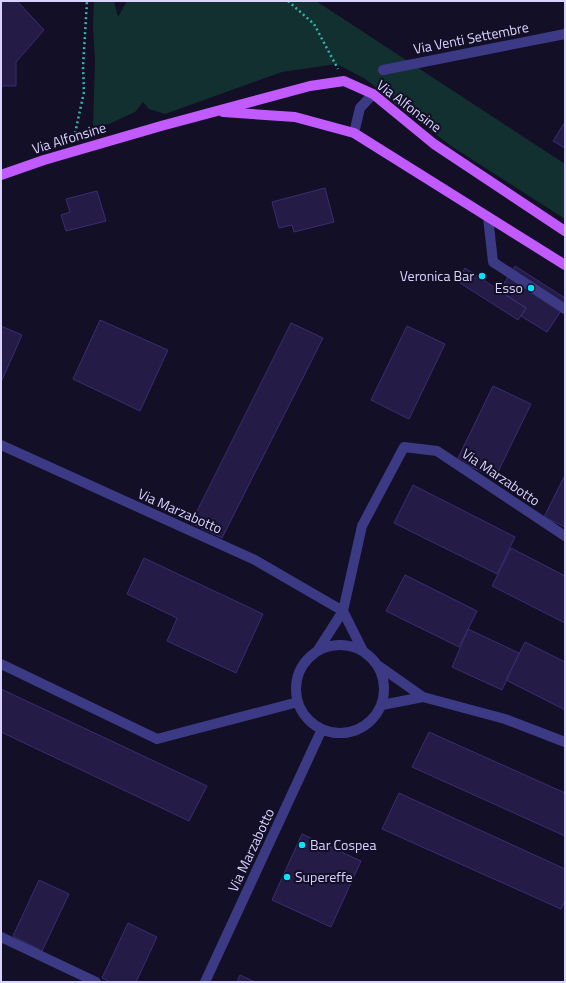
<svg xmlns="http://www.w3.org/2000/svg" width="566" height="983" viewBox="0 0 566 983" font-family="'Titillium Web',sans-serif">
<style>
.green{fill:#12302f}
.building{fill:#241b47;stroke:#3b2d73}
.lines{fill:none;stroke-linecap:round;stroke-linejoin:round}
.path{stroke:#2fb8b0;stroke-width:2.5;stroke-dasharray:2 3;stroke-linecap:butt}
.minor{stroke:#3d3a85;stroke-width:10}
.major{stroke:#c25bff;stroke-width:10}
.poi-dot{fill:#00e5ff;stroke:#130f26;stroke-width:1.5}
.labels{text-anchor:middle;stroke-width:4;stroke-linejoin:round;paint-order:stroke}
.street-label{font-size:14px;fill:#d9d4ff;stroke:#130f26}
.poi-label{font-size:14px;fill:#d9d4ff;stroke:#130f26;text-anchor:end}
</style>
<rect width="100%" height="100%" fill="#130f26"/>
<path class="green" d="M94 1H114L118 17 127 1H316L565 164V219L454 148 395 104 367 80 337 64 282 72 165 114 149 109 143 102 135 112 109 124 93 126 95 61 93 25Z"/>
<path class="building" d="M1 1H17L44 30 16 62V86H1Z
M565 122V148L553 141Z
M325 188 334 222 294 232 292 225 279 228 272 202Z
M97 191 106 221 66 231 61 215 70 212 66 199Z
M515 266 565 298V305L547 332 521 316 526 308 499 291Z
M465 268 526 308 518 320 457 281Z
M100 320 168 350 140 411 73 379Z
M291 323 323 338 222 538 191 523Z
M1 326 22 335 1 382Z
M407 326 445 344 409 419 371 400Z
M493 386 531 404 495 478 457 460Z
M565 475V527L544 517Z
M413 485 515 537 497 574 394 523Z
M511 548 565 576V623L492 586Z
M144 558 263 614 236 673 167 641 177 618 127 594Z
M405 575 477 611 459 647 386 611Z
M468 629 519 653 502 690 452 667Z
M525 642 565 662V710L506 680Z
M1 689 207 786 189 821 1 732Z
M429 732 565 793V836L412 767Z
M399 793 565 869V901L561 909 382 829Z
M302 834 361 861 331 927 272 900Z
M39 880 69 894 42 951 13 936Z
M128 923 157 937 136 982H110L102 978Z
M240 975 255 982H237Z"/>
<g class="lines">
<path class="path" d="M288 1 314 24 338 69
M74 138 84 92 83 67 87 1"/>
<path class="minor" d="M383 70 565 34
M354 133 360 108 373 94
M488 217 493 262 565 309
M1 445 255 560 343 611 363 651
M296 689a44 44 0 1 1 88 0a44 44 0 1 1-88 0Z
M318 650 343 611 362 526 404 447 437 451 565 536
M1 664 157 739 298 702
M379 666 423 697 505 719 565 742
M382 705 423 697
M1 937 96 982
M205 982 322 729"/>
<path class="major" d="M223 112 295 117 354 133 565 265
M1 175 44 160 161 126 310 86 344 81 373 94 434 144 565 231"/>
</g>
<g class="poi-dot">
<circle cx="482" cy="276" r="4"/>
<circle cx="531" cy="288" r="4"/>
<circle cx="302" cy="845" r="4"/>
<circle cx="287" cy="877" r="4"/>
</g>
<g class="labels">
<g class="street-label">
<text transform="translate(471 38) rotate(-11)" y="5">Via Venti Settembre</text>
<text transform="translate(409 106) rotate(37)" y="5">Via Alfonsine</text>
<text transform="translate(69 138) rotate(-17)" y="5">Via Alfonsine</text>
<text transform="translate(501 477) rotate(34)" y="5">Via Marzabotto</text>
<text transform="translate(180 511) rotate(24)" y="5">Via Marzabotto</text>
<text transform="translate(251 850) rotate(-65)" y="5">Via Marzabotto</text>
</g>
<g class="poi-label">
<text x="474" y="281">Veronica Bar</text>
<text x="523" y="293">Esso</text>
<text x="310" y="850" text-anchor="start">Bar Cospea</text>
<text x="295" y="882" text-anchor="start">Supereffe</text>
</g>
</g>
<rect width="566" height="983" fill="none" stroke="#d9d4ff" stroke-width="4"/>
</svg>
